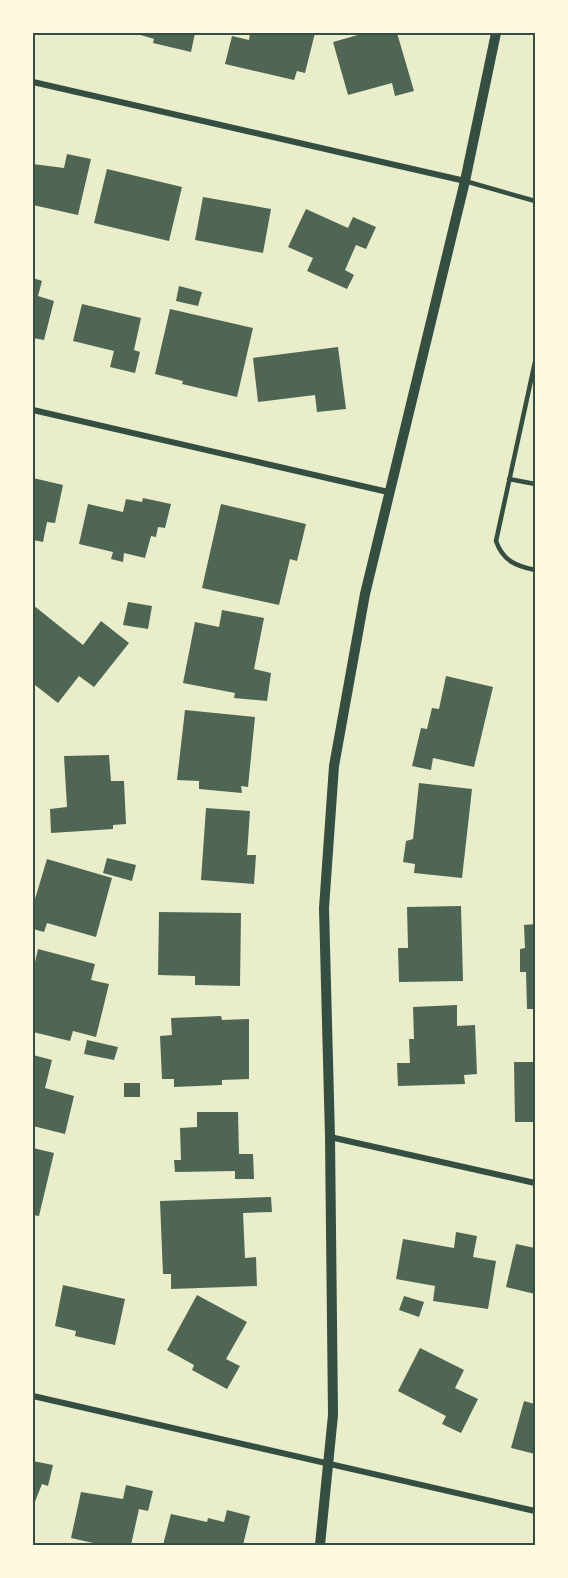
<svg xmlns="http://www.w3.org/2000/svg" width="568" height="1578" viewBox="0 0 568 1578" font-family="'Space Grotesk',sans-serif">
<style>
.building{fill:#4f6655}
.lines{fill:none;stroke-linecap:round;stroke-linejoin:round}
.service{stroke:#344e41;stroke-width:4.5}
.minor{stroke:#344e41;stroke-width:6}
.tertiary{stroke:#344e41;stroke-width:10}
.neatline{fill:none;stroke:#344e41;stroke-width:2}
</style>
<rect width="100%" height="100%" fill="#e9edc9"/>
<path class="building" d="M134 33H195L191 52 153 43 154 39Z
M250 33H315L305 73 297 71 294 80 225 64 232 36 249 40Z
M365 33H397L414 91 395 96 392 83 348 95 333 42Z
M67 154 91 159 78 215 33 205V164L64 168Z
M107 169 182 187 169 241 94 223Z
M203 197 271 209 263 253 195 240Z
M306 209 348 228 353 217 376 227 366 249 356 245 345 270 354 275 347 289 307 271 313 258 288 247Z
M33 278 42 281 38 296 54 301 44 340 33 338Z
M179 286 202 292 198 306 176 301Z
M82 304 141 318 134 350 140 352 135 373 110 367 114 351 73 341Z
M170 309 253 328 237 397 182 384 183 381 155 374Z
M338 347 346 409 317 412 315 395 258 402 253 358Z
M33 478 63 485 55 523 47 522 43 542 33 540Z
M143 498 171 504 165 528 158 527 156 537 151 536 145 558 124 553 123 562 111 559 113 552 79 544 88 504 123 512 126 499 142 502Z
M221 504 306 524 297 561 290 559 279 605 202 588Z
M128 602 152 606 148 629 123 625Z
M33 605 83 645 101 621 129 643 94 687 79 676 58 703 35 685 33 688Z
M222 610 264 618 254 669 271 673 267 701 234 698 235 693 183 683 195 622 219 627Z
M446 676 493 687 474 767 433 758 431 770 412 766 421 728 427 729 432 708 439 709Z
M185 710 255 717 248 787 241 786 242 793 199 789V781L177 780Z
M109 755 111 781H124L126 824 113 825V829L51 833 50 809 67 807 64 756Z
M419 783 472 789 462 878 414 873 415 864 403 862 406 841 413 839Z
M206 808 250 811 247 855H256L254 884 201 880Z
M107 858 136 865 132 881 103 873Z
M47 859 112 878 96 937 47 923 44 932 33 929V899H35Z
M461 906 463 981 399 982 398 948H408L407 907Z
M159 912 241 913 240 986 195 985V976L158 975Z
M535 924V1009H527L526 972H520V949L525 948 524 925Z
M38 949 95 964 91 980 109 984 96 1037 73 1031 70 1041 33 1032V961L35 962Z
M457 1005V1026L475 1025 477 1074 464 1075 465 1084 398 1086 397 1063H410L409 1039H414L413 1007Z
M221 1016 222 1020 249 1019V1079L222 1080V1085L174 1087V1079H162L160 1036 172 1035 171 1018Z
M87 1040 118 1047 114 1060 84 1054Z
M33 1055 52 1060 45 1088 74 1096 65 1134 33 1126Z
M514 1062H535V1122H515Z
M124 1083H140V1097H124Z
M197 1112H238L239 1154H253L254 1179H235V1171L175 1172 174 1160H181L180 1128 197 1127Z
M33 1148 54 1153 39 1216 33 1215Z
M271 1197 272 1212 243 1213 245 1258 256 1257 257 1286 171 1289V1274H163L160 1201Z
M456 1232 477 1236 473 1257 496 1261 488 1309 433 1301 435 1286 396 1279 403 1239 454 1248Z
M516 1244 535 1248V1294L506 1287Z
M63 1285 125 1299 115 1345 75 1336 76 1331 55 1326Z
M197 1295 247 1322 226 1359 240 1366 227 1389 192 1370 194 1365 167 1350Z
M404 1296 424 1302 419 1317 399 1310Z
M420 1348 464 1370 455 1388 478 1399 461 1433 442 1424 446 1416 398 1391Z
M524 1401 535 1404V1454L511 1448Z
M33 1461 53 1465 48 1486 42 1484 34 1504Z
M126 1485 153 1491 148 1511 139 1509 131 1545H102L71 1538 81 1492 123 1499Z
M227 1510 250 1516 243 1545H163L171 1514 207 1522 208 1518 224 1522Z"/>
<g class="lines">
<path class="service" d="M465 181 535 201
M535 362 496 541C503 561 516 566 535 570
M509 479 535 484"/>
<path class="minor" d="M33 82 465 181
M33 410 388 492
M330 1137 535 1183
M33 1396 535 1511"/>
<path class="tertiary" d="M320 1545 333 1415 330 1137 324 908 334 766 365 594 465 181 496 33"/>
</g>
<rect width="568" height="1578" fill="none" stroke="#fefae0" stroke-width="69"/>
<rect x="34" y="34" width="500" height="1510" class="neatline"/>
</svg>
